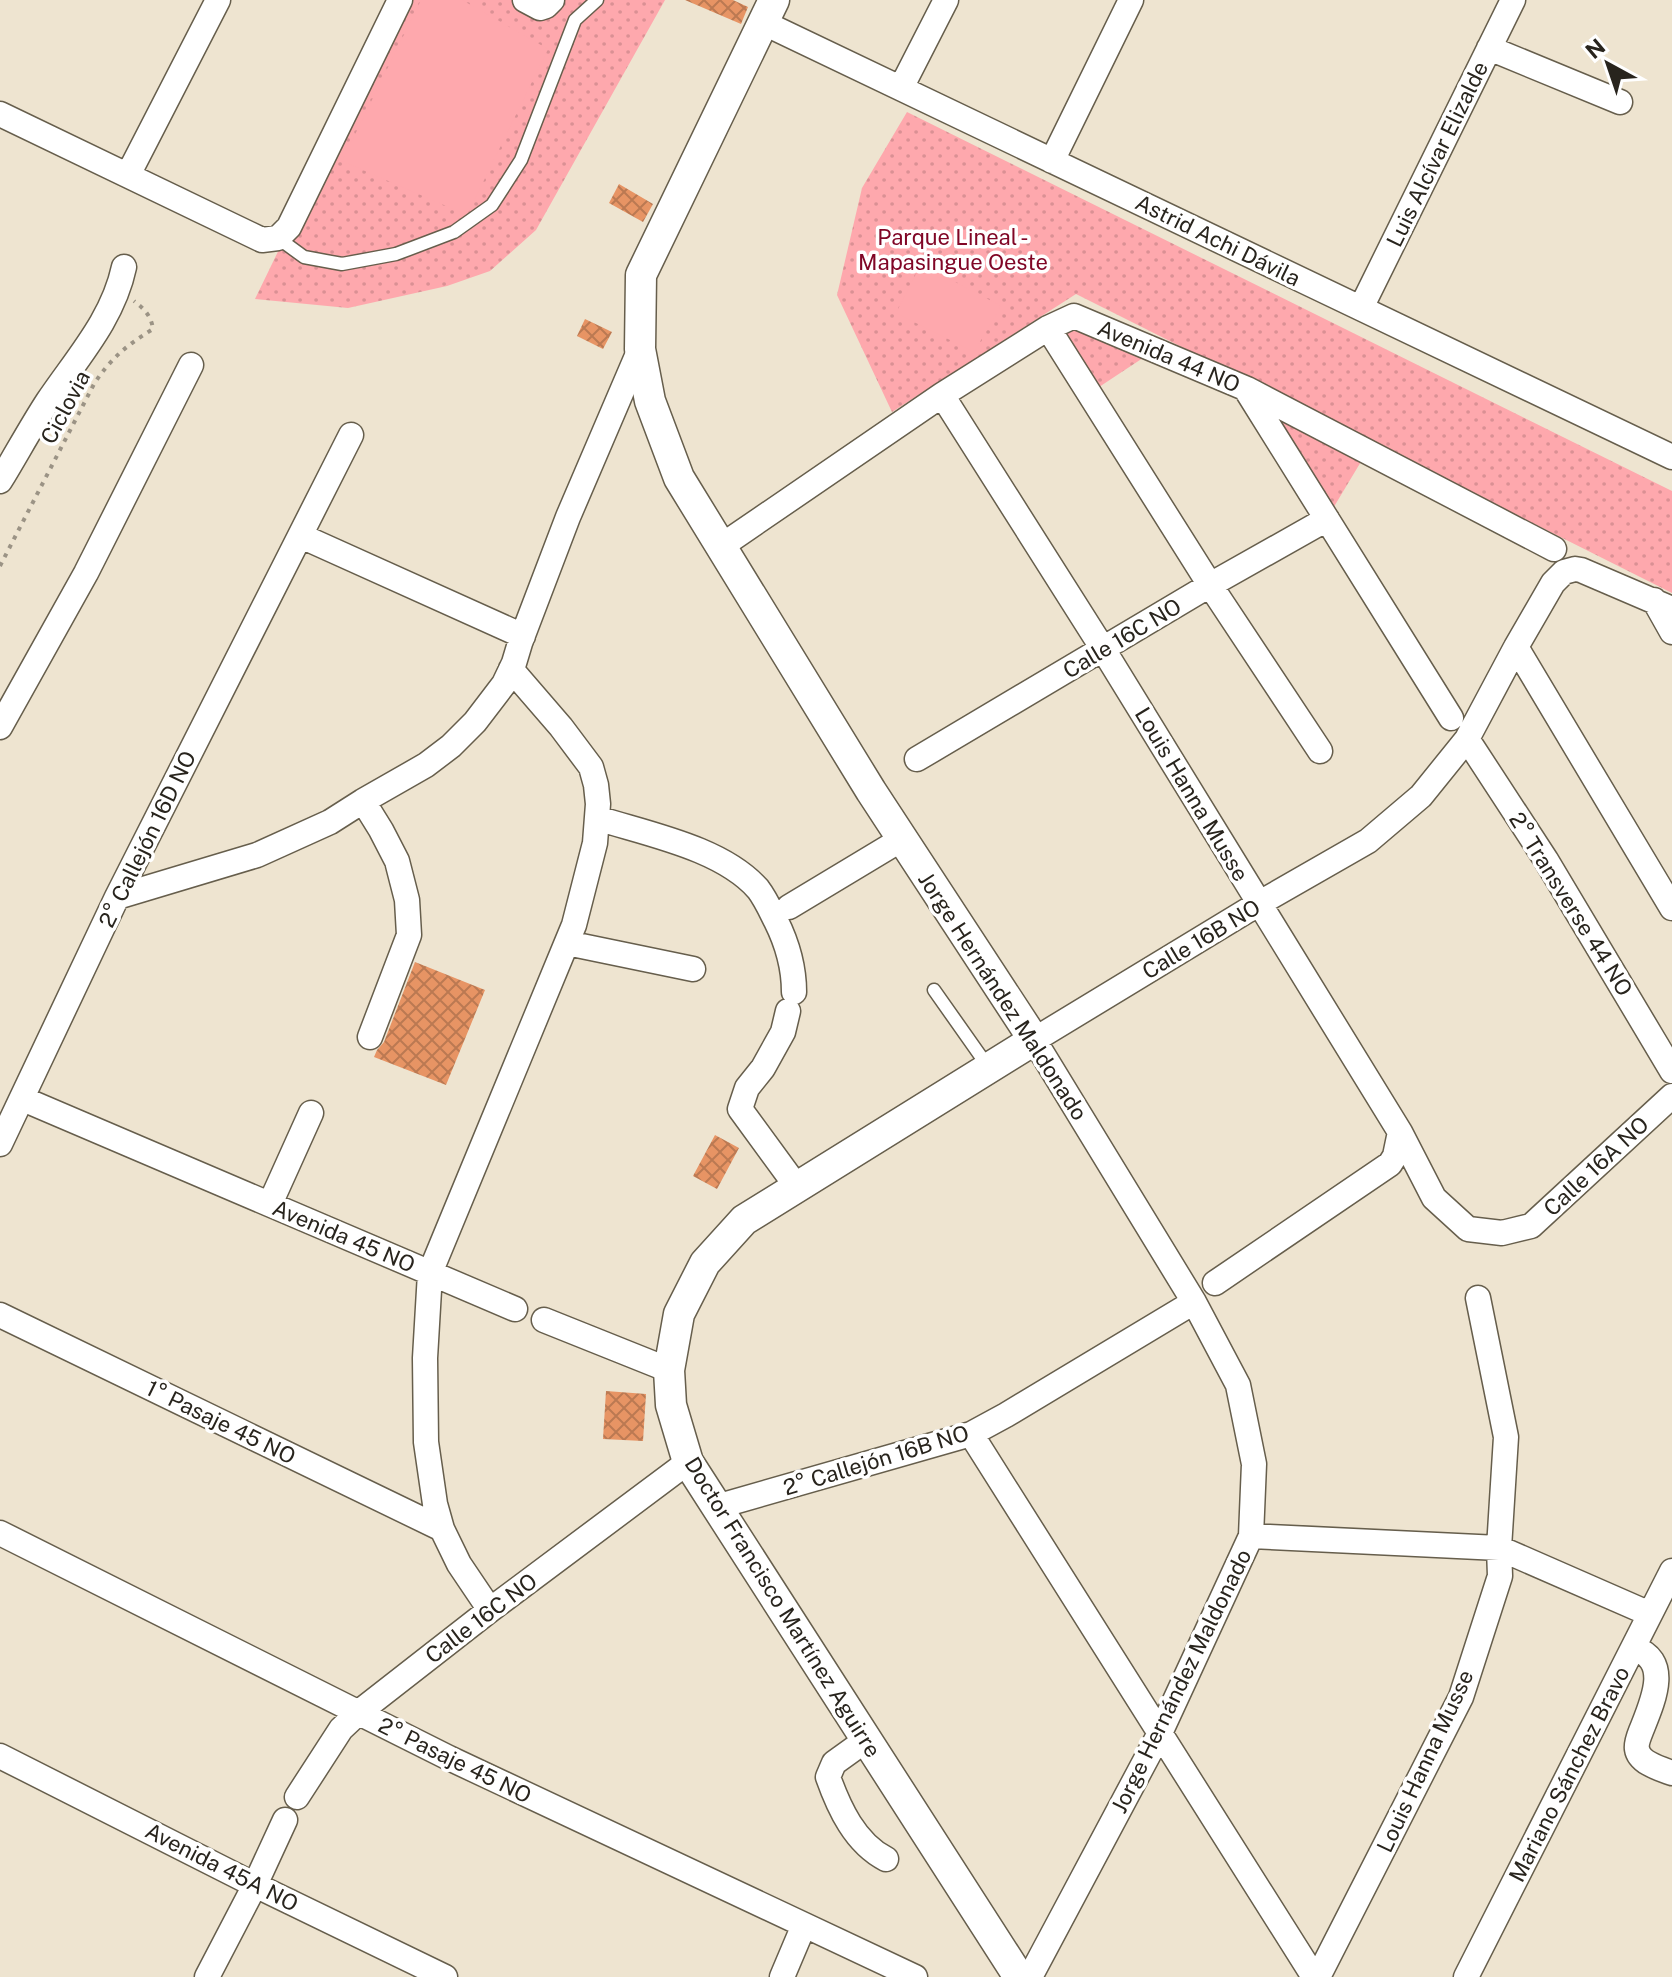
<svg xmlns="http://www.w3.org/2000/svg" width="1672" height="1977" viewBox="0 0 1672 1977" font-family="'Public Sans',sans-serif">
<style>
.park{fill:url(#park-dots)}
.pitch{fill:#fea8ad}
.building{fill:url(#building-cross-hatch)}
.lines{fill:none;stroke-linecap:round;stroke-linejoin:round}
.service-casing{stroke:#665e4c;stroke-width:15}
.minor-casing{stroke:#665e4c;stroke-width:27}
.tertiary-casing{stroke:#665e4c;stroke-width:33}
.path{stroke:#9b9385;stroke-width:4;stroke-dasharray:4 6;stroke-linecap:butt}
.service{stroke:#fff;stroke-width:12}
.minor{stroke:#fff;stroke-width:24}
.tertiary{stroke:#fff;stroke-width:30}
.labels{text-anchor:middle;stroke-width:7;stroke-linejoin:round;paint-order:stroke}
.street-label{font-size:22px;fill:#28241d;stroke:#fff}
.park-label{font-size:22px;fill:#800626;stroke:#fff}
</style>
<defs>
<pattern id="park-dots" width="8" height="8" patternUnits="userSpaceOnUse" patternTransform="scale(2)"><rect width="8" height="8" fill="#fea8ad"/><path d="M2 2h.1M6 6h.1" fill="none" stroke="#da9094" stroke-width="1.8" stroke-linecap="round"/></pattern>
<pattern id="building-cross-hatch" width="8" height="8" patternUnits="userSpaceOnUse" patternTransform="scale(2)"><rect width="8" height="8" fill="#e79464"/><path d="M0 0l8 8M0 8l8-8" fill="none" stroke="#bb7952"/></pattern>
</defs>
<rect width="100%" height="100%" fill="#eee4d0"/>
<path class="park" d="M400 0H665L536 230 490 271 447 286 348 308 255 299Z
M907 112 1672 491V593L1076 294 892 412 837 295 862 188Z
M1073 321 1149 354 1093 391 1058 333Z
M1269 414 1362 460 1332 510Z"/>
<path class="pitch" d="M421 0H462L548 49 467 215 342 161Z
M921 264 1001 306 974 352 896 313Z"/>
<path class="building" d="M685 0H733L748 7 741 24Z
M619 184 653 204 643 222 609 203Z
M585 319 612 332 603 349 577 336Z
M415 962 485 990 446 1085 374 1057 377 1050 384 1042Z
M715 1135 739 1148 717 1189 693 1176Z
M606 1391 646 1394 643 1441 603 1439Z"/>
<g class="lines">
<defs>
<path id="service" d="M278 238 304 257 342 264 396 254 454 232 492 205 521 160 575 20 597 0
M934 990 989 1068"/>
<path id="minor" d="M525 0 540 8 546 6 552 0
M764 23 1672 457
M1489 48 1620 102
M901 88 946 0
M0 114 262 240 278 238 289 227 400 0
M1052 161 1131 0
M128 175 218 0
M1361 308 1513 0
M1048 328 1210 585 1320 751
M1247 391 1451 718
M942 395 1103 649 1400 1132 1434 1198 1468 1229 1502 1233 1531 1226 1672 1096
M0 481C16 455 31 427 48 401 77 358 113 319 124 267
M301 536 523 636
M720 547 942 395 1048 328 1074 316 1247 389 1554 549
M1654 600 1672 632
M1516 647 1672 908
M0 727 86 573 191 365
M1467 739 1546 860 1672 1071
M917 759 1210 585 1327 519
M363 801 381 830 397 861 407 900 409 935 370 1037
M597 818C647 834 722 848 758 889 765 898 771 911 776 921 787 943 794 967 794 992
M117 897 257 855 330 822 363 801 426 765 451 746 475 722 504 684 514 663 520 643 568 517 640 349
M789 907 902 839
M567 943 693 969
M788 1011 783 1032 763 1068 747 1088 740 1109 797 1187
M23 1099 515 1309
M0 1144 117 897 351 435
M270 1204 311 1113
M1215 1283 1390 1164 1395 1156 1400 1132
M0 1315 442 1529
M544 1320 669 1370
M971 1434 1314 1977
M716 1507 971 1434 1006 1415 1194 1302
M0 1533 449 1758 915 1977
M1251 1536 1499 1548 1650 1614
M490 1610 459 1564 442 1529 435 1504 426 1442 425 1358 430 1273 574 925 595 843 598 804 596 785 591 767 561 727 511 669
M1633 1648C1672 1660 1653 1701 1641 1731 1639 1736 1636 1744 1637 1749 1639 1763 1661 1769 1672 1773
M866 1740 834 1763 828 1777C839 1808 855 1843 886 1859
M0 1756 255 1885 445 1977
M297 1797 341 1729 358 1713 490 1610 688 1462
M207 1977 255 1885 285 1820
M782 1977 804 1925
M1030 1977 1160 1733 1251 1536 1254 1464 1238 1385 1194 1302 1034 1040 1258 904 1368 841 1421 796 1467 739 1516 647 1553 583 1564 572 1575 569 1581 570 1672 609
M1318 1977 1461 1697 1500 1576 1499 1548 1506 1437 1478 1298
M1466 1977 1672 1571"/>
<path id="tertiary" d="M774 0 641 275 640 349 650 401 679 478 871 791 1034 1040 744 1220 705 1263 679 1314 669 1370 671 1405 688 1462 1019 1977"/>
</defs>
<use href="#service" class="service-casing"/>
<use href="#minor" class="minor-casing"/>
<use href="#tertiary" class="tertiary-casing"/>
<path class="path" d="M0 566 94 384C111 358 127 345 153 329 151 315 144 309 134 301"/>
<use href="#service" class="service"/>
<use href="#minor" class="minor"/>
<use href="#tertiary" class="tertiary"/>
</g>
<g class="labels">
<g class="street-label">
<text transform="translate(1437 154) rotate(-64)" y="8">Luis Alcívar Elizalde</text>
<text transform="translate(1218 240) rotate(26)" y="8">Astrid Achi Dávila</text>
<text transform="translate(1169 356) rotate(23)" y="8">Avenida 44 NO</text>
<text transform="translate(65 407) rotate(-62)" y="8">Ciclovia</text>
<text transform="translate(1122 638) rotate(-31)" y="8">Calle 16C NO</text>
<text transform="translate(1192 794) rotate(59)" y="8">Louis Hanna Musse</text>
<text transform="translate(147 839) rotate(-64)" y="8">2° Callejón 16D NO</text>
<text transform="translate(1571 904) rotate(58)" y="8">2° Transverse 44 NO</text>
<text transform="translate(1201 939) rotate(-31)" y="8">Calle 16B NO</text>
<text transform="translate(1003 996) rotate(57)" y="8">Jorge Hernández Maldonado</text>
<text transform="translate(1596 1166) rotate(-43)" y="8">Calle 16A NO</text>
<text transform="translate(344 1236) rotate(23)" y="8">Avenida 45 NO</text>
<text transform="translate(221 1422) rotate(26)" y="8">1° Pasaje 45 NO</text>
<text transform="translate(876 1460) rotate(-17)" y="8">2° Callejón 16B NO</text>
<text transform="translate(783 1607) rotate(58)" y="8">Doctor Francisco Martínez Aguirre</text>
<text transform="translate(481 1618) rotate(-37)" y="8">Calle 16C NO</text>
<text transform="translate(1181 1681) rotate(-64)" y="8">Jorge Hernández Maldonado</text>
<text transform="translate(455 1760) rotate(26)" y="8">2° Pasaje 45 NO</text>
<text transform="translate(1425 1761) rotate(-65)" y="8">Louis Hanna Musse</text>
<text transform="translate(1569 1774) rotate(-63)" y="8">Mariano Sánchez Bravo</text>
<text transform="translate(222 1867) rotate(27)" y="8">Avenida 45A NO</text>
</g>
<g class="park-label">
<text x="953" y="245">Parque Lineal -<tspan x="953" dy="25">Mapasingue Oeste</tspan></text>
</g>
</g>
<g transform="translate(1608 64) rotate(320)" stroke="#ffffff" stroke-width="6" paint-order="stroke">
<path d="M0-6L14 30L0 20L-14 30Z" fill="#28241d"/>
<text y="-12" font-size="22" font-weight="bold" text-anchor="middle" fill="#28241d">N</text>
</g>
</svg>
